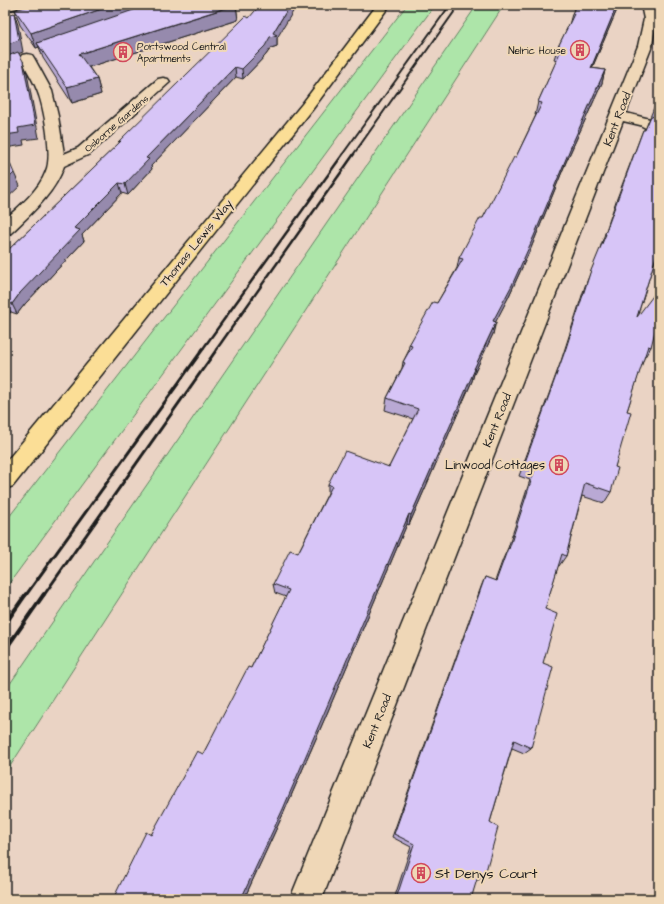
<svg xmlns="http://www.w3.org/2000/svg" width="664" height="904" viewBox="0 0 664 904" font-family="'Architects Daughter',sans-serif">
<style>
.green{fill:#ade5a9;stroke:#648062}
.lines{fill:none;stroke-linecap:round;stroke-linejoin:round}
.minor-casing{stroke:#1c1c1c;stroke-width:3}
.major-casing{stroke:#1c1c1c;stroke-width:3}
.minor{fill:#efd7b7;fill-rule:evenodd}
.major{fill:#fbde96;fill-rule:evenodd}
.rail-far3{stroke:#1c1c1c;stroke-width:2}
.rail-far2{stroke:#1c1c1c;stroke-width:2.5}
.rail-far1{stroke:#1c1c1c;stroke-width:3}
.rail{stroke:#1c1c1c;stroke-width:4}
.wall{fill:#b9a9d4;stroke:#1c1c1c}
.shaded-wall{fill:#968aad;stroke:#1c1c1c}
.building{fill:#d7c5f7;stroke:#1c1c1c}
.labels{text-anchor:middle;stroke-width:4;stroke-linejoin:round;paint-order:stroke}
.far-poi-label{font-size:10px;fill:#1c1c1c;stroke:#efd7b7;text-anchor:start}
.far-street-label{font-size:10px;fill:#1c1c1c;stroke:#efd7b7}
.street-label{font-size:12px;fill:#1c1c1c;stroke:#efd7b7}
.poi-label{font-size:12px;fill:#1c1c1c;stroke:#efd7b7;text-anchor:end}
.near-poi-label{font-size:14px;fill:#1c1c1c;stroke:#efd7b7;text-anchor:start}
</style>
<rect width="100%" height="100%" fill="#ead3c4"/>
<filter id="ink" filterUnits="userSpaceOnUse"><feTurbulence type="fractalNoise" baseFrequency=".025" numOctaves="2"/><feDisplacementMap in="SourceGraphic" scale="8" xChannelSelector="R" yChannelSelector="G"/><feConvolveMatrix kernelMatrix="1 2 1 2 8 2 1 2 1" color-interpolation-filters="sRGB"/></filter>
<g filter="url(#ink)">
<path class="green" d="M407 5H435L5 589V522Z
M477 5H504L5 774V691Z"/>
<g class="lines">
<defs>
<path id="minor" d="M5 5H19L17 8 5 11Z
M641 5H653L656 19 652 46 626 113 650 119 659 124V135L640 125 623 121 322 899H290L638 46 644 19Z
M27 54 32 55 34 58 52 91 58 116 64 154 78 148 158 79 163 78 168 79 170 82 90 154 64 166C55 193 31 214 11 233L5 235V219C20 206 39 190 46 171 53 156 44 106 37 90 33 79 26 69 20 58L22 55Z"/>
<path id="major" d="M377 5H390L312 110 13 486 5 489V463L302 104Z"/>
</defs>
<use href="#minor" class="minor-casing"/>
<use href="#major" class="major-casing"/>
<use href="#minor" class="minor"/>
<use href="#major" class="major"/>
<path class="rail-far3" d="M342 155 450 5
M353 155 459 5"/>
<path class="rail-far2" d="M202 350 343 154
M216 350 354 154"/>
<path class="rail-far1" d="M26 595 203 349
M44 595 217 349"/>
<path class="rail" d="M5 624 26 594
M5 650 44 594"/>
</g>
<path class="wall" d="M236 5 238 20 89 67 97 79 101 94 72 103 43 58 39 47 36 48 20 25 15 10Z
M576 5H619L592 68 605 70 602 83 566 162 531 248 508 298 495 322 493 334 474 374 472 381 409 525 407 524 328 711 284 812 244 899H113L151 835 203 754 251 668 286 597 275 593 273 584 298 553 328 493V484L389 467 413 419 385 410 387 398 402 368 403 362 408 352 409 345 437 303 457 268 459 258 483 218 516 157 536 115H535L538 102 557 60 554 59 558 47 569 25 572 14Z
M249 18 277 38V46L271 48 265 56 243 79 236 77 151 166 152 169 128 195 122 193 82 235 84 241 25 304 17 314 11 312 5 318V253Z
M659 95V247L637 317 651 347 643 360 627 411 615 467 611 492 604 503 582 496 566 556 559 566H558L545 609 543 663 531 748 524 753 512 748 490 822 484 878 478 880 476 879 471 899H394L411 847 392 837 481 587 485 577 495 581 503 559 508 548 530 480 519 476 561 361 585 286 601 248H600L616 201 643 130H645Z"/>
<path class="shaded-wall" d="M113 5H160L37 43 39 47 36 48 31 33Z
M236 5 238 20 83 69 79 54Z
M290 5H297L277 38V46L271 48 265 56 243 79 242 69 273 33Z
M617 5H619L587 80 591 68Z
M14 13 18 25 23 52 5 59V45Z
M23 61 27 73 39 138 23 140 24 145 5 148V135L18 128Z
M235 67 236 77 151 166 152 169 128 195 125 184 146 158Z
M605 70 602 83 566 162 531 248 508 298 490 333 493 321Z
M97 79 101 94 72 103 67 87Z
M14 173 20 186 5 200V182Z
M119 183 122 193 82 235 84 241 25 304 17 314 12 304 20 293 74 228Z
M5 302 11 312 5 318Z
M496 322 493 334 474 374 472 381 409 525 411 515 474 369Z
M409 514 407 524 328 711 284 812 244 899H241Z"/>
<path class="building" d="M32 5H113L31 33 15 10Z
M148 5H235L79 54 97 79 67 87 37 43Z
M260 5H290L273 33 277 35 270 37 265 46 242 69 235 67 146 158 149 159 125 184 119 183 74 228 80 230 20 293 12 304 5 302V253L121 141 118 142 246 16 249 18Z
M576 5H617L591 68 605 70 570 149 534 236 512 285 493 321 496 322 474 369H475L411 515 409 514 328 704 283 809 241 899H113L146 832 151 835 197 751 203 754 248 667 251 668 289 590 273 584 290 550 298 553 332 486 328 484 345 451 389 467 418 409 387 398 405 363 403 362 412 346 409 345 433 302 437 303 463 259 459 258 480 218H483L514 157H516L542 103 538 102 562 48 558 47 574 14H572Z
M14 13 19 40 5 45V16Z
M18 52 23 61 35 125 18 128 19 133 5 135V57Z
M659 95V106L656 104Z
M651 116 659 119V247L637 317 659 288V315L651 347 648 346 627 411 631 412 615 467 618 468 611 492 585 483 566 556 562 554 545 609 557 614 543 663 553 667 531 748 514 740 490 822 498 827 484 878 478 876 471 899H396L414 844 394 834 485 577 496 581 508 548 509 549 535 469 524 465 566 348 590 273 606 234H605L622 187 643 130H645Z
M5 152 14 173 5 182Z"/>
</g>
<defs>
<symbol id="building-ring" viewBox="-11 -11 22 22"><circle r="9.5" fill="#efd7b7" stroke="#d1495b" stroke-width="1.5"/><path d="M-4-6H4V6H1V3H-1V6H-4ZM-2.5-4.3h1.7v1.8h-1.7ZM.8-4.3h1.7v1.8H.8ZM-2.5-1h1.7V.8h-1.7ZM.8-1h1.7V.8H.8Z" fill="#d1495b"/></symbol>
</defs>
<g fill-rule="evenodd">
<use href="#building-ring" x="569" y="39" width="22" height="22"/>
<use href="#building-ring" x="112" y="41" width="22" height="22"/>
<use href="#building-ring" x="548" y="454" width="22" height="22"/>
<use href="#building-ring" x="410" y="862" width="22" height="22"/>
</g>
<g class="labels">
<g class="far-poi-label">
<text x="137" y="50">Portswood Central<tspan x="137" dy="12">Apartments</tspan></text>
<text x="566" y="54" text-anchor="end">Nelric House</text>
</g>
<g class="far-street-label">
<text transform="translate(116 123) rotate(-41)" y="4">Osborne Gardens</text>
</g>
<g class="street-label">
<text transform="translate(617 119) rotate(-69)" y="4">Kent Road</text>
<text transform="translate(196 243) rotate(-51)" y="4">Thomas Lewis Way</text>
<text transform="translate(497 420) rotate(-68)" y="4">Kent Road</text>
<text transform="translate(377 721) rotate(-68)" y="4">Kent Road</text>
</g>
<g class="poi-label">
<text x="545" y="469">Linwood Cottages</text>
</g>
<g class="near-poi-label">
<text x="435" y="878">St Denys Court</text>
</g>
</g>
<rect width="664" height="904" fill="none" stroke="#efd7b7" stroke-width="20"/>
<rect x="10" y="10" width="644" height="884" fill="none" stroke="#1c1c1c" stroke-width="1.5" filter="url(#ink)"/>
</svg>
